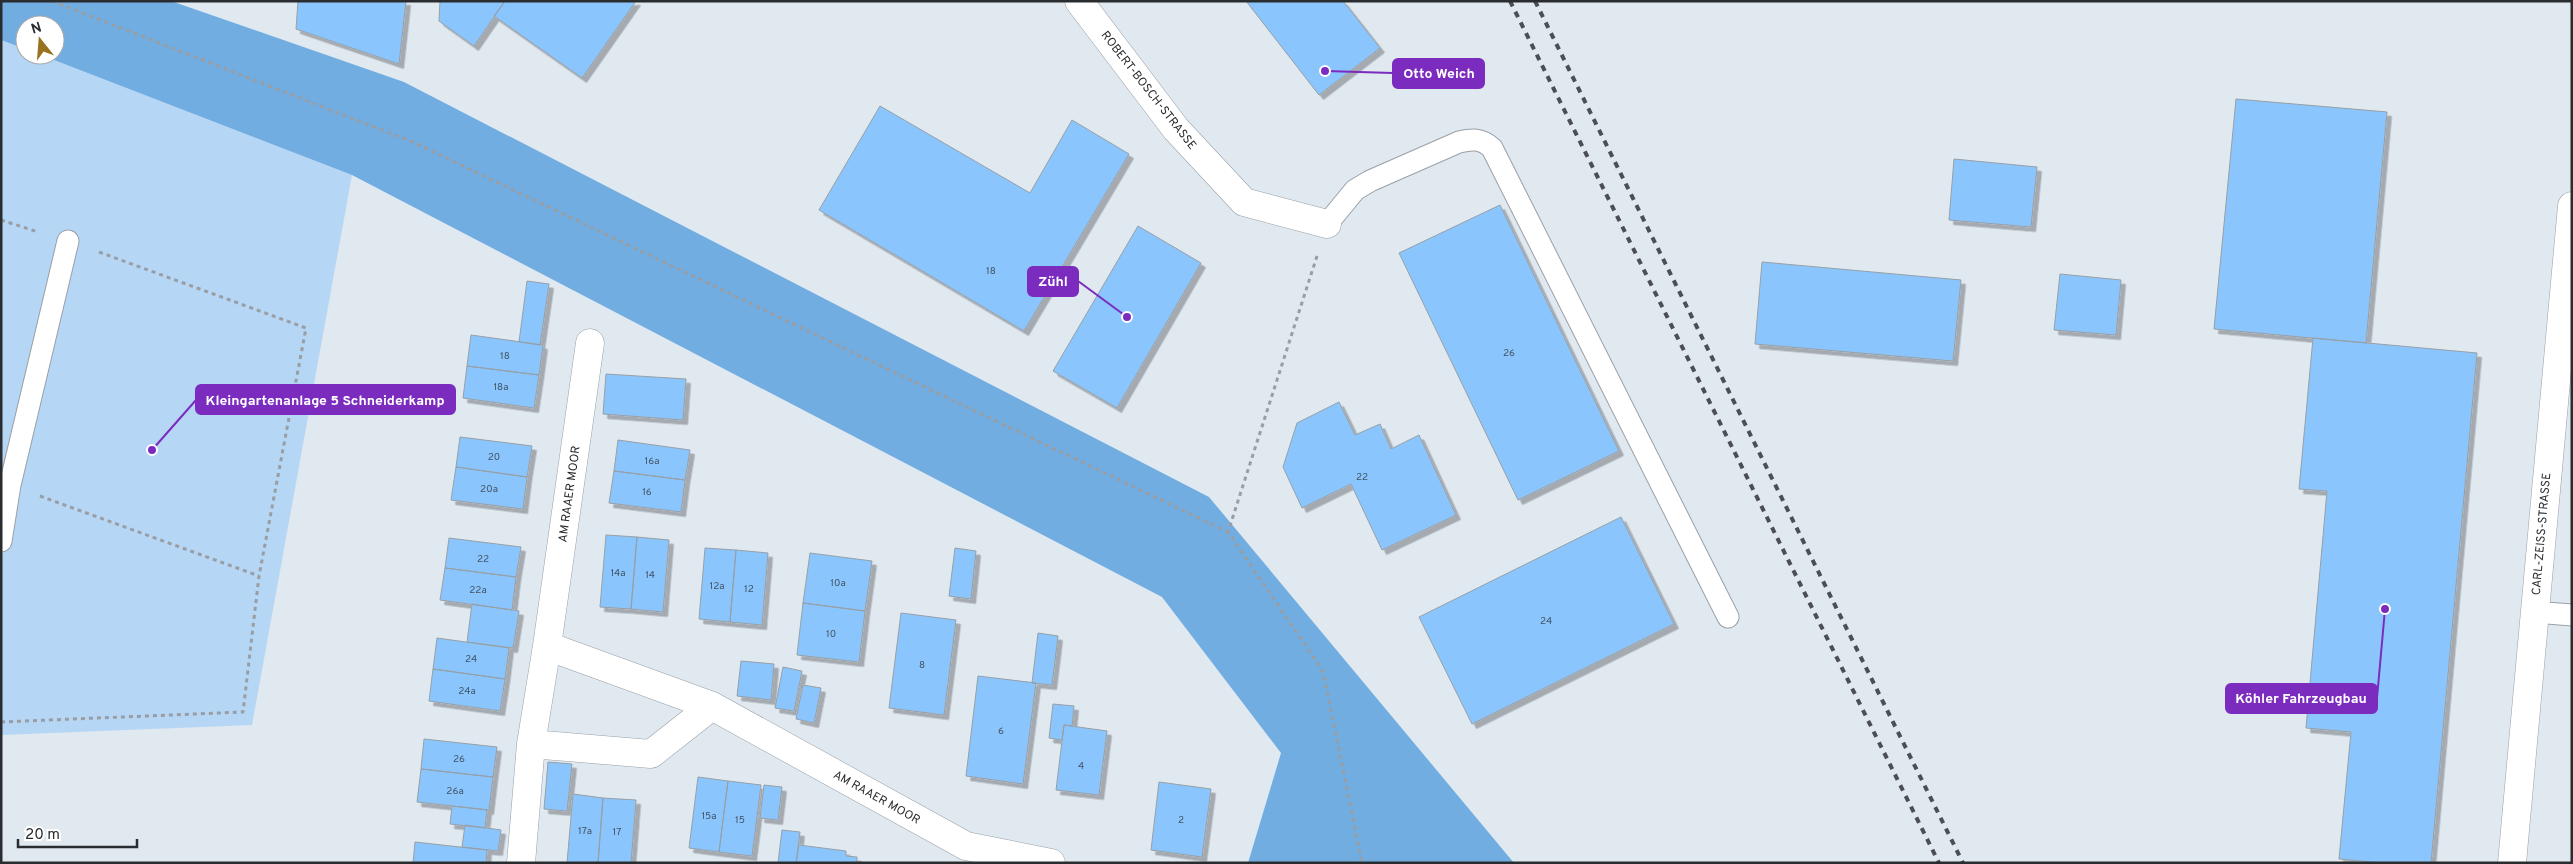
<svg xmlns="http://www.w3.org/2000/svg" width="2573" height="864" viewBox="0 0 2573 864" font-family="Overpass,sans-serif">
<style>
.green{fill:#b6d6f5}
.forest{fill:#72ade2}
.building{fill:#8ac6fd;stroke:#979fa6;filter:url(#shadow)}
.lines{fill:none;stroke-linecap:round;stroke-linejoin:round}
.lane-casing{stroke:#99a0a8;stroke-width:23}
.street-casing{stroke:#99a0a8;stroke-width:29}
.path{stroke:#989ea4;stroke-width:3;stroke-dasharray:4 4;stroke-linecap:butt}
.lane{stroke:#fff;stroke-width:21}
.street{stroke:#fff;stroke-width:28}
.rail{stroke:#4b4f53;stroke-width:4;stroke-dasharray:6 6;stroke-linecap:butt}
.labels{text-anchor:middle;stroke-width:4.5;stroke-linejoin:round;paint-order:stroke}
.number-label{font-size:10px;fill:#425363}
.street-label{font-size:12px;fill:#2a2d30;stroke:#fff}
.leader{fill:none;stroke:#7b2cbf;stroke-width:2}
.callout-dot{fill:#7b2cbf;stroke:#fff;stroke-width:2}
.callout{fill:#7b2cbf;stroke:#7b2cbf;stroke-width:2}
.callout-label{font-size:14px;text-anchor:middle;font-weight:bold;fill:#fff}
</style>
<defs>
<filter id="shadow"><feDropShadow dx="4.5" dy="4.5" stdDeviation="0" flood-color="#0004"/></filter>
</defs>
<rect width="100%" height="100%" fill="#e0e8f0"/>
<path class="green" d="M1 40 25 49V55H41L352 175 252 725 1 735Z"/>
<path class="forest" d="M1 1H171L404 82 1209 497 1514 863H1248L1281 753 1162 597 352 175 41 55H55V25H25V49L1 40Z"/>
<path class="building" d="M298 1H406L399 64 296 29Z
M440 1H505L474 46 439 21Z
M505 1H636L582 78 494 16Z
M1246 1H1343L1380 48 1319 95Z
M2236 99 2387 112 2366 343 2214 329Z
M880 106 1030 193 1072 120 1129 154 1024 331 819 210Z
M1954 159 2037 167 2031 227 1949 220Z
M1500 205 1619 451 1518 500 1399 253Z
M1138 226 1201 263 1117 408 1053 371Z
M1762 262 1961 280 1953 361 1755 344Z
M2060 274 2121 280 2116 335 2054 330Z
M527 281 549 284 540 345 519 342Z
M471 335 543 345 539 375 467 366Z
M2313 338 2477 353 2431 863H2382L2339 859 2351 732 2306 728 2327 491 2299 489Z
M467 366 539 375 534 408 463 398Z
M606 374 686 379 683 420 603 414Z
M1339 402 1355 435 1380 424 1391 449 1419 435 1456 515 1382 550 1351 484 1302 508 1283 467 1297 423Z
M460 437 532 446 527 477 456 467Z
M618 440 690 450 685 480 614 471Z
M456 467 527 477 523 509 451 500Z
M614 471 685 480 681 512 609 503Z
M1621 517 1674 624 1472 724 1419 617Z
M606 535 637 537 631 609 600 607Z
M637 537 669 540 663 612 631 609Z
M449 538 521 547 516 577 445 568Z
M705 548 736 550 730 622 699 619Z
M955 548 976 551 971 599 949 596Z
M736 550 768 553 762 625 730 622Z
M810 553 872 561 865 611 803 603Z
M445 568 516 577 512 610 440 600Z
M803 603 865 611 859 662 797 655Z
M472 604 519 611 513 648 467 642Z
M901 613 956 620 944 715 889 708Z
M1038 633 1058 636 1052 685 1032 683Z
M437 638 509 648 505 679 433 669Z
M741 661 774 664 771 700 737 696Z
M783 667 802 671 794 711 775 708Z
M433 669 505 679 500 711 429 701Z
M978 676 1036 683 1023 784 966 776Z
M803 685 821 688 814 723 796 719Z
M1053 704 1074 706 1072 726 1064 725 1062 740 1049 738Z
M1064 725 1107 731 1099 795 1056 790Z
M424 739 497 747 493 777 421 769Z
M548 762 572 764 567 811 544 809Z
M421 769 493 777 489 810 417 802Z
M698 777 728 781 719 852 689 848Z
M728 781 761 785 752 856 719 852Z
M1159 782 1211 789 1202 857 1151 850Z
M764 785 782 787 778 820 760 818Z
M573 794 603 798 598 863H567Z
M603 798 636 800 631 863H598Z
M452 806 487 810 485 828 450 824Z
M465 825 501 830 498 851 462 847Z
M782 830 800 832 796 863H778Z
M415 842 487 850 486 863H413Z
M799 845 846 851V856L857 857V863H796Z"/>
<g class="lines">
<defs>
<path id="lane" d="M1327 224 1355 190 1370 181 1459 142C1472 139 1481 138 1492 148L1728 617
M1 541 10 485 68 241
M2534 612 2572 615"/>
<path id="street" d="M1079 1 1176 129 1244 202 1327 224
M590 343 547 646 712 706 966 846 1051 863
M531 744 651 754 712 706
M521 863 531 744 547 646
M2512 863 2572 206"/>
</defs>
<use href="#lane" class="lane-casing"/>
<use href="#street" class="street-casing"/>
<path class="path" d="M52 1 415 143 1228 532
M1 220 38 232
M1317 256 1228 532 1323 671 1362 863
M40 496 259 576
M1 722 243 712 259 576 306 328 99 252"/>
<use href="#lane" class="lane"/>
<use href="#street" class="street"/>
<path class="rail" d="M1510 1 1939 863
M1535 1 1963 863"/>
</g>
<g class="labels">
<g class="number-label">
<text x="991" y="274">18</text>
<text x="1509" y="356">26</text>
<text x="505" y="359">18</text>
<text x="501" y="390">18a</text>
<text x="494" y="460">20</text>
<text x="652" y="464">16a</text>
<text x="1362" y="480">22</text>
<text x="489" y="492">20a</text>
<text x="647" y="495">16</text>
<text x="483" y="562">22</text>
<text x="618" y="576">14a</text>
<text x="650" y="578">14</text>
<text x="838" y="586">10a</text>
<text x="717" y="589">12a</text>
<text x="749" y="592">12</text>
<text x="478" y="593">22a</text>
<text x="1546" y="624">24</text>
<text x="831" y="637">10</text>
<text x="471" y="662">24</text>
<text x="922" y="668">8</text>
<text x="467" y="694">24a</text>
<text x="1001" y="734">6</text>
<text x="459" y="762">26</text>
<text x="1081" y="769">4</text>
<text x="455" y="794">26a</text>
<text x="709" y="819">15a</text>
<text x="740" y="823">15</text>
<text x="1181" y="823">2</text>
<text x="585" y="834">17a</text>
<text x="617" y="835">17</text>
</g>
<g class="street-label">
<text transform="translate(1149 90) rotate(52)" y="4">ROBERT-BOSCH-STRASSE</text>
<text transform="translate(569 494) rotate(-82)" y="4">AM RAAER MOOR</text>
<text transform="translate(2541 534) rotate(-85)" y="4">CARL-ZEISS-STRASSE</text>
<text transform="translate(877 797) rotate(29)" y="4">AM RAAER MOOR</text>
</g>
</g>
<path class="leader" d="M1325 71L1393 73M1127 317L1078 281M152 450L196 400M2385 609L2377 698"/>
<g class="callout-dot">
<circle cx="1325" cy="71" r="5"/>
<circle cx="1127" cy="317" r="5"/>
<circle cx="152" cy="450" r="5"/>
<circle cx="2385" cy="609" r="5"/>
</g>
<g class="callout">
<rect x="1393" y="59" width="91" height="29" rx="5"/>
<rect x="1028" y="267" width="50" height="29" rx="5"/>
<rect x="196" y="385" width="259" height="29" rx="5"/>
<rect x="2226" y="684" width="151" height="29" rx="5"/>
</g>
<g class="callout-label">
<text x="1439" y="78">Otto Weich</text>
<text x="1053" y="286">Zühl</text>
<text x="325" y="405">Kleingartenanlage 5 Schneiderkamp</text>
<text x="2301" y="703">Köhler Fahrzeugbau</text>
</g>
<rect width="2573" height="864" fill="none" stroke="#2a2d30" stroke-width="5"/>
<g transform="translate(40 40) rotate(343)"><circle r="24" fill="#ffffff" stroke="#aaabac"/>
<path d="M0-4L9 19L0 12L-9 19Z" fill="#98721d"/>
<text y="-8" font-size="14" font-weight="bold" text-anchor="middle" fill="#2a2d30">N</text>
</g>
<path d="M18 839v8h119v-8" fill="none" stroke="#2a2d30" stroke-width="2.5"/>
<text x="25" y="839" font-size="15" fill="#2a2d30" stroke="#ffffff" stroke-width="4" paint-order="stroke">20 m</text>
</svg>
